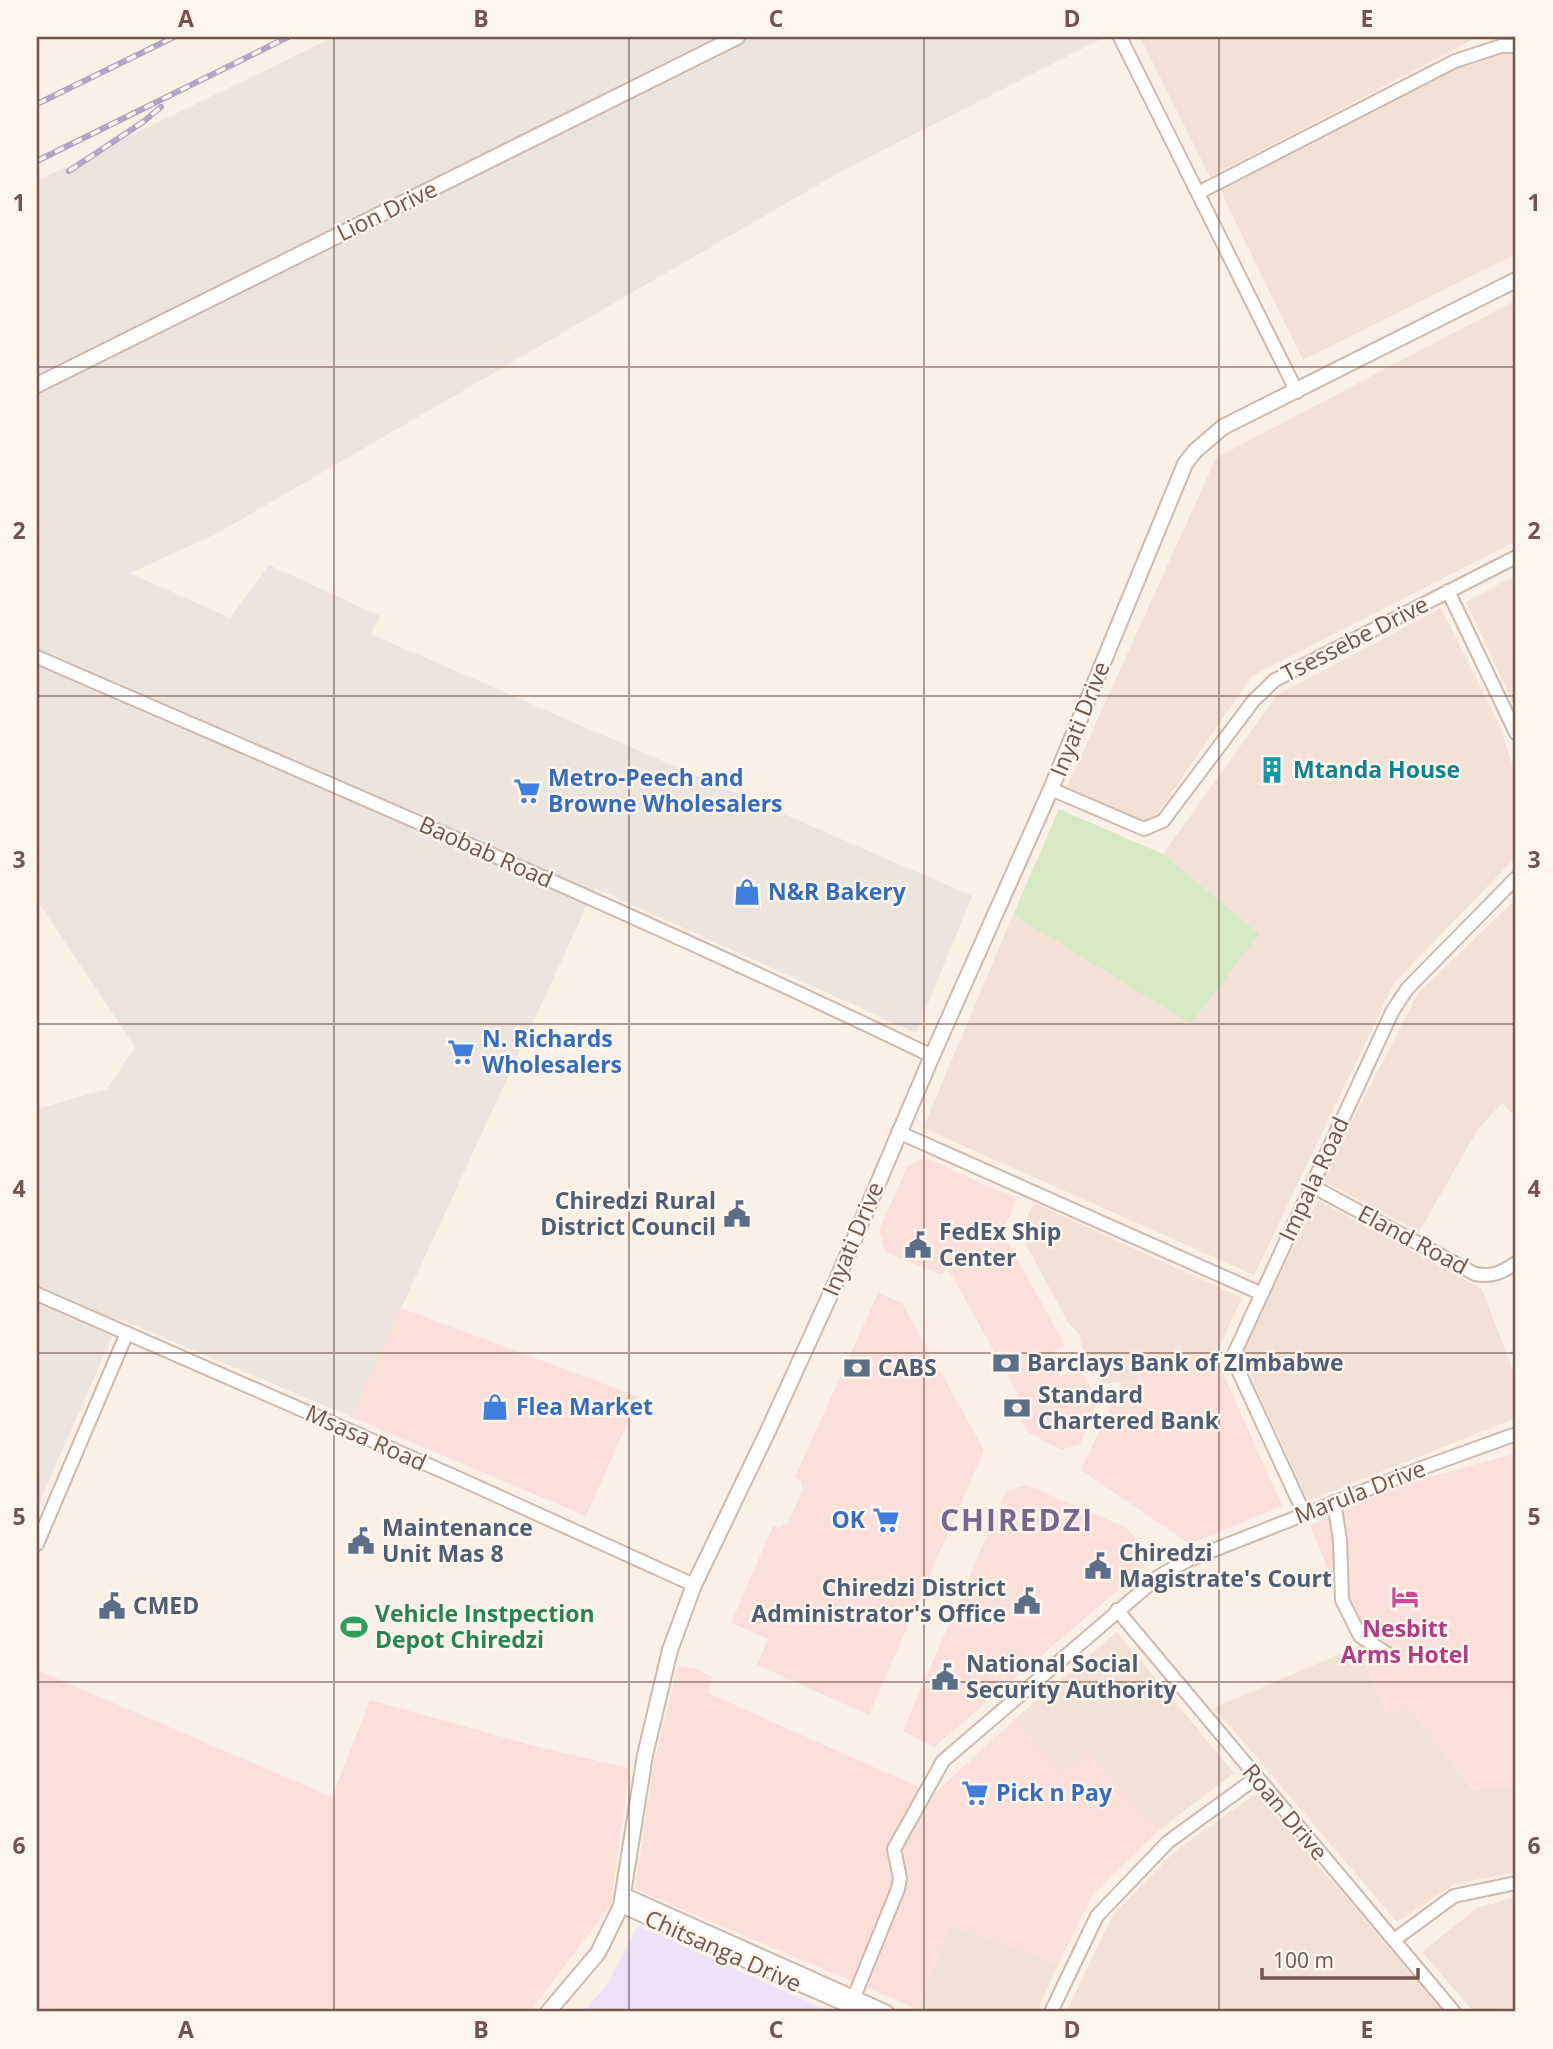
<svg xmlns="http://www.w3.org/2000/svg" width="1553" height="2049" viewBox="0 0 1553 2049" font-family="'Open Sans',sans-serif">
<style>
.residential{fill:#f2e1d4}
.commercial{fill:#fbe0da}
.industrial{fill:#ebe4df}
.education{fill:#ede2f7}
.green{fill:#d7e8c5}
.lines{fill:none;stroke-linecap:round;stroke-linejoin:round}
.minor-casing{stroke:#ceb9af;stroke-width:16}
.tertiary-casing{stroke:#ceb9af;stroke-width:18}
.minor{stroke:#fff;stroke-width:12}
.tertiary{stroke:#fff;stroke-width:14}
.rail-casing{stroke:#b2a4c4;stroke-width:6}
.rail{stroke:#fef5ec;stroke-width:3.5;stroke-dasharray:10;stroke-linecap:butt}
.grid{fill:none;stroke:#73554c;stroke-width:2;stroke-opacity:0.55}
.labels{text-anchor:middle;stroke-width:5;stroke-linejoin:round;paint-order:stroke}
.street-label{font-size:23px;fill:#73554c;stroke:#fef5ec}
.culture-label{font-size:23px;font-weight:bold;fill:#0d838f;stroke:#fef5ec;text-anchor:start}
.shop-label{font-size:23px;font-weight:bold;fill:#366cbe;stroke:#fef5ec;text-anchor:start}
.service-label{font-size:23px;font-weight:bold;fill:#4e5e75;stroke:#fef5ec;text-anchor:start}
.leisure-label{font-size:23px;font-weight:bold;fill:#27864d;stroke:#fef5ec;text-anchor:start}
.hotel-label{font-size:23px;font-weight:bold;fill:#b23c85;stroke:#fef5ec}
.district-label{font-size:30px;font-weight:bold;letter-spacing:2px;fill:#7b648f;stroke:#fef5ec}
.neatline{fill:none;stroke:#73554c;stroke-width:2.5}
.grid-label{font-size:23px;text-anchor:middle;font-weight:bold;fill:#73554c}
</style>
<rect width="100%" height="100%" fill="#fbf0e6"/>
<path class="residential" d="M1140 37H1478L1210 177Z
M1516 44V254L1303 360 1216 182 1491 45Z
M1516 300V541L1252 676 1150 824 1067 787 1216 458Z
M1516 575V709L1466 602Z
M1441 608 1500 726 1516 777V857L1394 983 1254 1275 923 1128 1013 915 1191 1024 1258 934 1163 854 1277 695Z
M1516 899V1117L1502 1103 1478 1129 1419 1232 1322 1180 1418 993Z
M1317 1200 1482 1289 1516 1379V1418L1308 1501 1241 1354Z
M1034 1203 1242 1298 1215 1355 1122 1382 1102 1384 1082 1347 1079 1333 1070 1326 1020 1233Z
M1117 1632 1234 1773 1158 1831 1088 1753 1061 1774 1015 1719Z
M1358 1646 1386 1714 1409 1709 1474 1790 1516 1785V1872L1454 1884 1397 1922 1214 1708Z
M1257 1793 1443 2012H1066L1113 1915 1174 1852Z
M1516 1897V2012H1474L1422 1952 1477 1908Z
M951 1925 1058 1964 1037 2012H925L917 2009Z"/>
<path class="commercial" d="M924 1157 1017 1199 1002 1232 1065 1345 1048 1354 1061 1376 1079 1367 1098 1402 1080 1444 1061 1450 1028 1432 1009 1400 1018 1394 947 1267 942 1275 885 1252 879 1230 907 1167Z
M878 1293 902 1303 984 1450 869 1715 757 1665 768 1639 731 1623 773 1526 779 1528 788 1523 803 1489 800 1480 795 1477Z
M401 1308 639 1397 586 1516 351 1417Z
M1215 1355 1282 1506 1190 1544 1081 1470 1122 1382Z
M1516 1453V1785L1475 1790 1409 1709 1386 1714 1310 1525 1403 1485Z
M1026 1485 1125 1527 1145 1548 1144 1568 934 1747 903 1731 1006 1491Z
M678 1666 696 1669 712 1677 708 1693 934 1794 1015 1719 1061 1773 1088 1752 1158 1831 1093 1894 1058 1964 951 1925 917 2009 635 1889 653 1766Z
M37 1670 332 1797 370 1700 546 1749 629 1768 611 1904 530 2012H37Z"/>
<path class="industrial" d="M334 37H1105L840 172 216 534 130 573 230 618 269 565 380 616 371 634 972 896 916 1033 595 888 351 1417 120 1319 37 1508V1109L107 1089 135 1047 37 900V181Z"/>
<path class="education" d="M638 1926 773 1986 830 2012H584L607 1984Z"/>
<path class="green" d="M1059 809 1163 854 1259 934 1191 1024 1013 915Z"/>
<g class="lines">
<defs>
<path id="minor" d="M1120 37 1297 392
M1198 193 1455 61 1501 46H1516
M1448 591 1516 733
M37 657C336 787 637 914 932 1056
M1051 789 1144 829 1163 821 1254 700 1275 680 1516 557
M898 1132 1260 1293
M1312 1186 1475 1274C1493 1277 1501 1273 1516 1263
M37 1294 458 1478 694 1585
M1334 1502 1340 1540 1342 1600 1360 1636 1389 1655
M1304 1513 1238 1370 1234 1354 1392 1012 1407 989 1516 878
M37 1544 127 1333
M1117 1610 1454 2012
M623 1894 887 2012
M621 1906 862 2012
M1394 1940 1454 1896 1516 1883
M854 1997 898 1889 900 1878 894 1849 943 1761 1158 1577 1186 1561 1422 1468 1516 1434
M1051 2012 1097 1916 1168 1842 1256 1778"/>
<path id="tertiary" d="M37 385 737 37
M548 2012 598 1953 621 1906 645 1755 670 1650 694 1585 768 1431 836 1282 932 1056 1051 789 1185 464 1195 451 1223 427 1516 280"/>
</defs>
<use href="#minor" class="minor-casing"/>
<use href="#tertiary" class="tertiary-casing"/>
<use href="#minor" class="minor"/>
<use href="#tertiary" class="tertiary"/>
<defs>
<path id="rail" d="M37 104 174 37
M37 161 288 37
M69 171 143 122 161 107"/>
</defs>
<use href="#rail" class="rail-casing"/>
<use href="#rail" class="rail"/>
</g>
<path class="grid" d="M334 37V2012M629 37V2012M924 37V2012M1219 37V2012M37 367H1516M37 696H1516M37 1024H1516M37 1353H1516M37 1682H1516"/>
<defs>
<symbol id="building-bare" viewBox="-9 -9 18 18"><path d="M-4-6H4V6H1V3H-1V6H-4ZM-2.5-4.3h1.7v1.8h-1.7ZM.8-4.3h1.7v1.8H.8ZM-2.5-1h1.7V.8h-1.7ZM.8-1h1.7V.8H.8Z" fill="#0f9aa8" stroke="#fef5ec" stroke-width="2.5" paint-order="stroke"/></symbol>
<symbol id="supermarket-bare" viewBox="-9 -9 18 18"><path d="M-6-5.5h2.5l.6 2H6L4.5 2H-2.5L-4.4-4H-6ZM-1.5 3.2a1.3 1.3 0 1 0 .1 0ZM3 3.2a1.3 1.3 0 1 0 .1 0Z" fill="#3f7fe0" stroke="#fef5ec" stroke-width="2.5" paint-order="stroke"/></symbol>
<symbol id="shop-bare" viewBox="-9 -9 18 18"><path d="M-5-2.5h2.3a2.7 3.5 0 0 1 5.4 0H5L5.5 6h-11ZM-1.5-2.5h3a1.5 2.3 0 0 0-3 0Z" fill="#3f7fe0" stroke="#fef5ec" stroke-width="2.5" paint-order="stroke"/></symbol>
<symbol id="civic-bare" viewBox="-9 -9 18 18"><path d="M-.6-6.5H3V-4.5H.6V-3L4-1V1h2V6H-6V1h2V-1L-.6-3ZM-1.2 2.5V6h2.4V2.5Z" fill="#5c6f8a" stroke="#fef5ec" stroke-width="2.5" paint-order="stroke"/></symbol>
<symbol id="bank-bare" viewBox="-9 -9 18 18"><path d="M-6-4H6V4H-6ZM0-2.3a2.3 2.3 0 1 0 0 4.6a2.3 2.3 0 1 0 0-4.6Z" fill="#5c6f8a" stroke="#fef5ec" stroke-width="2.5" paint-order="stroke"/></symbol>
<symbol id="hotel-bare" viewBox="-9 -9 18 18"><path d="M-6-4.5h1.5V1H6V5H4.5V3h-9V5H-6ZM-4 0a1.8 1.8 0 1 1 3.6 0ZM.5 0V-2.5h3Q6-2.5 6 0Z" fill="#d1479c" stroke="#fef5ec" stroke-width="2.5" paint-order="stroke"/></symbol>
<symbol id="stadium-bare" viewBox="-9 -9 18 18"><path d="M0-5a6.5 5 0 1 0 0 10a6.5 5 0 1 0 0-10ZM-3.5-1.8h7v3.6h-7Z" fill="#2e9e5b" stroke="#fef5ec" stroke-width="2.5" paint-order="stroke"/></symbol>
</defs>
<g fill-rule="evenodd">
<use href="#building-bare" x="1253" y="751" width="38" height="38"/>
<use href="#supermarket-bare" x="508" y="772" width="38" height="38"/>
<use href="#shop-bare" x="728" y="873" width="38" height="38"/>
<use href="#supermarket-bare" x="442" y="1033" width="38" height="38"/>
<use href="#civic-bare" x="718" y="1195" width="38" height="38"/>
<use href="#civic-bare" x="899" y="1226" width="38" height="38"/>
<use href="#bank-bare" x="987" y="1344" width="38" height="38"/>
<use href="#bank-bare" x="838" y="1349" width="38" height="38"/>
<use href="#shop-bare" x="476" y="1388" width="38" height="38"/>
<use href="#bank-bare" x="998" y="1389" width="38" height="38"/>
<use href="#supermarket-bare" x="867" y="1501" width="38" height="38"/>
<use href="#civic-bare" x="342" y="1522" width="38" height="38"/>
<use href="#civic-bare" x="1079" y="1547" width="38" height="38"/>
<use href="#hotel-bare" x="1386" y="1578" width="38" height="38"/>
<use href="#civic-bare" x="1008" y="1582" width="38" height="38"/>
<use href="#civic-bare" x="93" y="1587" width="38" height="38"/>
<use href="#stadium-bare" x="335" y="1608" width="38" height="38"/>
<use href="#civic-bare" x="926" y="1658" width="38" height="38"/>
<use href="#supermarket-bare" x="956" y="1774" width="38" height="38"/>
</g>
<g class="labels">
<g class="street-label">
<text transform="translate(387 211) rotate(-26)" y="8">Lion Drive</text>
<text transform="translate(1355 639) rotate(-27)" y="8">Tsessebe Drive</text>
<text transform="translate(1080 719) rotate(-68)" y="8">Inyati Drive</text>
<text transform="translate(486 852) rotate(24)" y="8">Baobab Road</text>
<text transform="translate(1314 1179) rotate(-65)" y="8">Impala Road</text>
<text transform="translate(853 1239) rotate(-67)" y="8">Inyati Drive</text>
<text transform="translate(1413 1240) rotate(28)" y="8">Eland Road</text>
<text transform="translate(366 1438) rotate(24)" y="8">Msasa Road</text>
<text transform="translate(1360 1492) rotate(-21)" y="8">Marula Drive</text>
<text transform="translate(1285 1812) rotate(50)" y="8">Roan Drive</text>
<text transform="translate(723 1951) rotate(24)" y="8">Chitsanga Drive</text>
</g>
<g class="culture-label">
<text x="1293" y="778">Mtanda House</text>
</g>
<g class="shop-label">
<text x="548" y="786">Metro-Peech and<tspan x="548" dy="26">Browne Wholesalers</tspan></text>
<text x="768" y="900">N&amp;R Bakery</text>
<text x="482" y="1047">N. Richards<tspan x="482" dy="26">Wholesalers</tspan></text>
<text x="516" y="1415">Flea Market</text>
<text x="865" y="1528" text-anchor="end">OK</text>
<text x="996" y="1801">Pick n Pay</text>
</g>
<g class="service-label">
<text x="716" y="1209" text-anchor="end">Chiredzi Rural<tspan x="716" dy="26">District Council</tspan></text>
<text x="939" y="1240">FedEx Ship<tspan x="939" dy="26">Center</tspan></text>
<text x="1027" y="1371">Barclays Bank of ZImbabwe</text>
<text x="878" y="1376">CABS</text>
<text x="1038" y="1403">Standard<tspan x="1038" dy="26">Chartered Bank</tspan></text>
<text x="382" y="1536">Maintenance<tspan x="382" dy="26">Unit Mas 8</tspan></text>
<text x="1119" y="1561">Chiredzi<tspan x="1119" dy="26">Magistrate's Court</tspan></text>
<text x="1006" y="1596" text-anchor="end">Chiredzi District<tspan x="1006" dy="26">Administrator's Office</tspan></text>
<text x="133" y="1614">CMED</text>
<text x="966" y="1672">National Social<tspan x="966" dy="26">Security Authority</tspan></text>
</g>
<g class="leisure-label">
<text x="375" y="1622">Vehicle Instpection<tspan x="375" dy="26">Depot Chiredzi</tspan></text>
</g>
<g class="hotel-label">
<text x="1405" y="1637">Nesbitt<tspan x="1405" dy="26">Arms Hotel</tspan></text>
</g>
<g class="district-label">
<text x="1017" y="1531">CHIREDZI</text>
</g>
</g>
<rect width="1553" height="2049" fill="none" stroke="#fef5ec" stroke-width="77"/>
<path d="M1262 1968v10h156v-10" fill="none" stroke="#73554c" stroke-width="3.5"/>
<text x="1273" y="1968" font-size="21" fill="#73554c" stroke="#fef5ec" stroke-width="5" paint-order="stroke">100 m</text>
<rect x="38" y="38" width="1476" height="1972" class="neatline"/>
<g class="grid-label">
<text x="186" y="27">A</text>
<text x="481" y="27">B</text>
<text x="776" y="27">C</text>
<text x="1072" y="27">D</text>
<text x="1367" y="27">E</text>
<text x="19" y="211">1</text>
<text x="1534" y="211">1</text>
<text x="19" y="539">2</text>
<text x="1534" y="539">2</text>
<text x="19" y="868">3</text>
<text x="1534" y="868">3</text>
<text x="19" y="1197">4</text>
<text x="1534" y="1197">4</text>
<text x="19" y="1525">5</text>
<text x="1534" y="1525">5</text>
<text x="19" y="1854">6</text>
<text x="1534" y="1854">6</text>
<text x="186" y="2038">A</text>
<text x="481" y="2038">B</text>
<text x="776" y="2038">C</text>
<text x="1072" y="2038">D</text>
<text x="1367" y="2038">E</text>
</g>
</svg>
